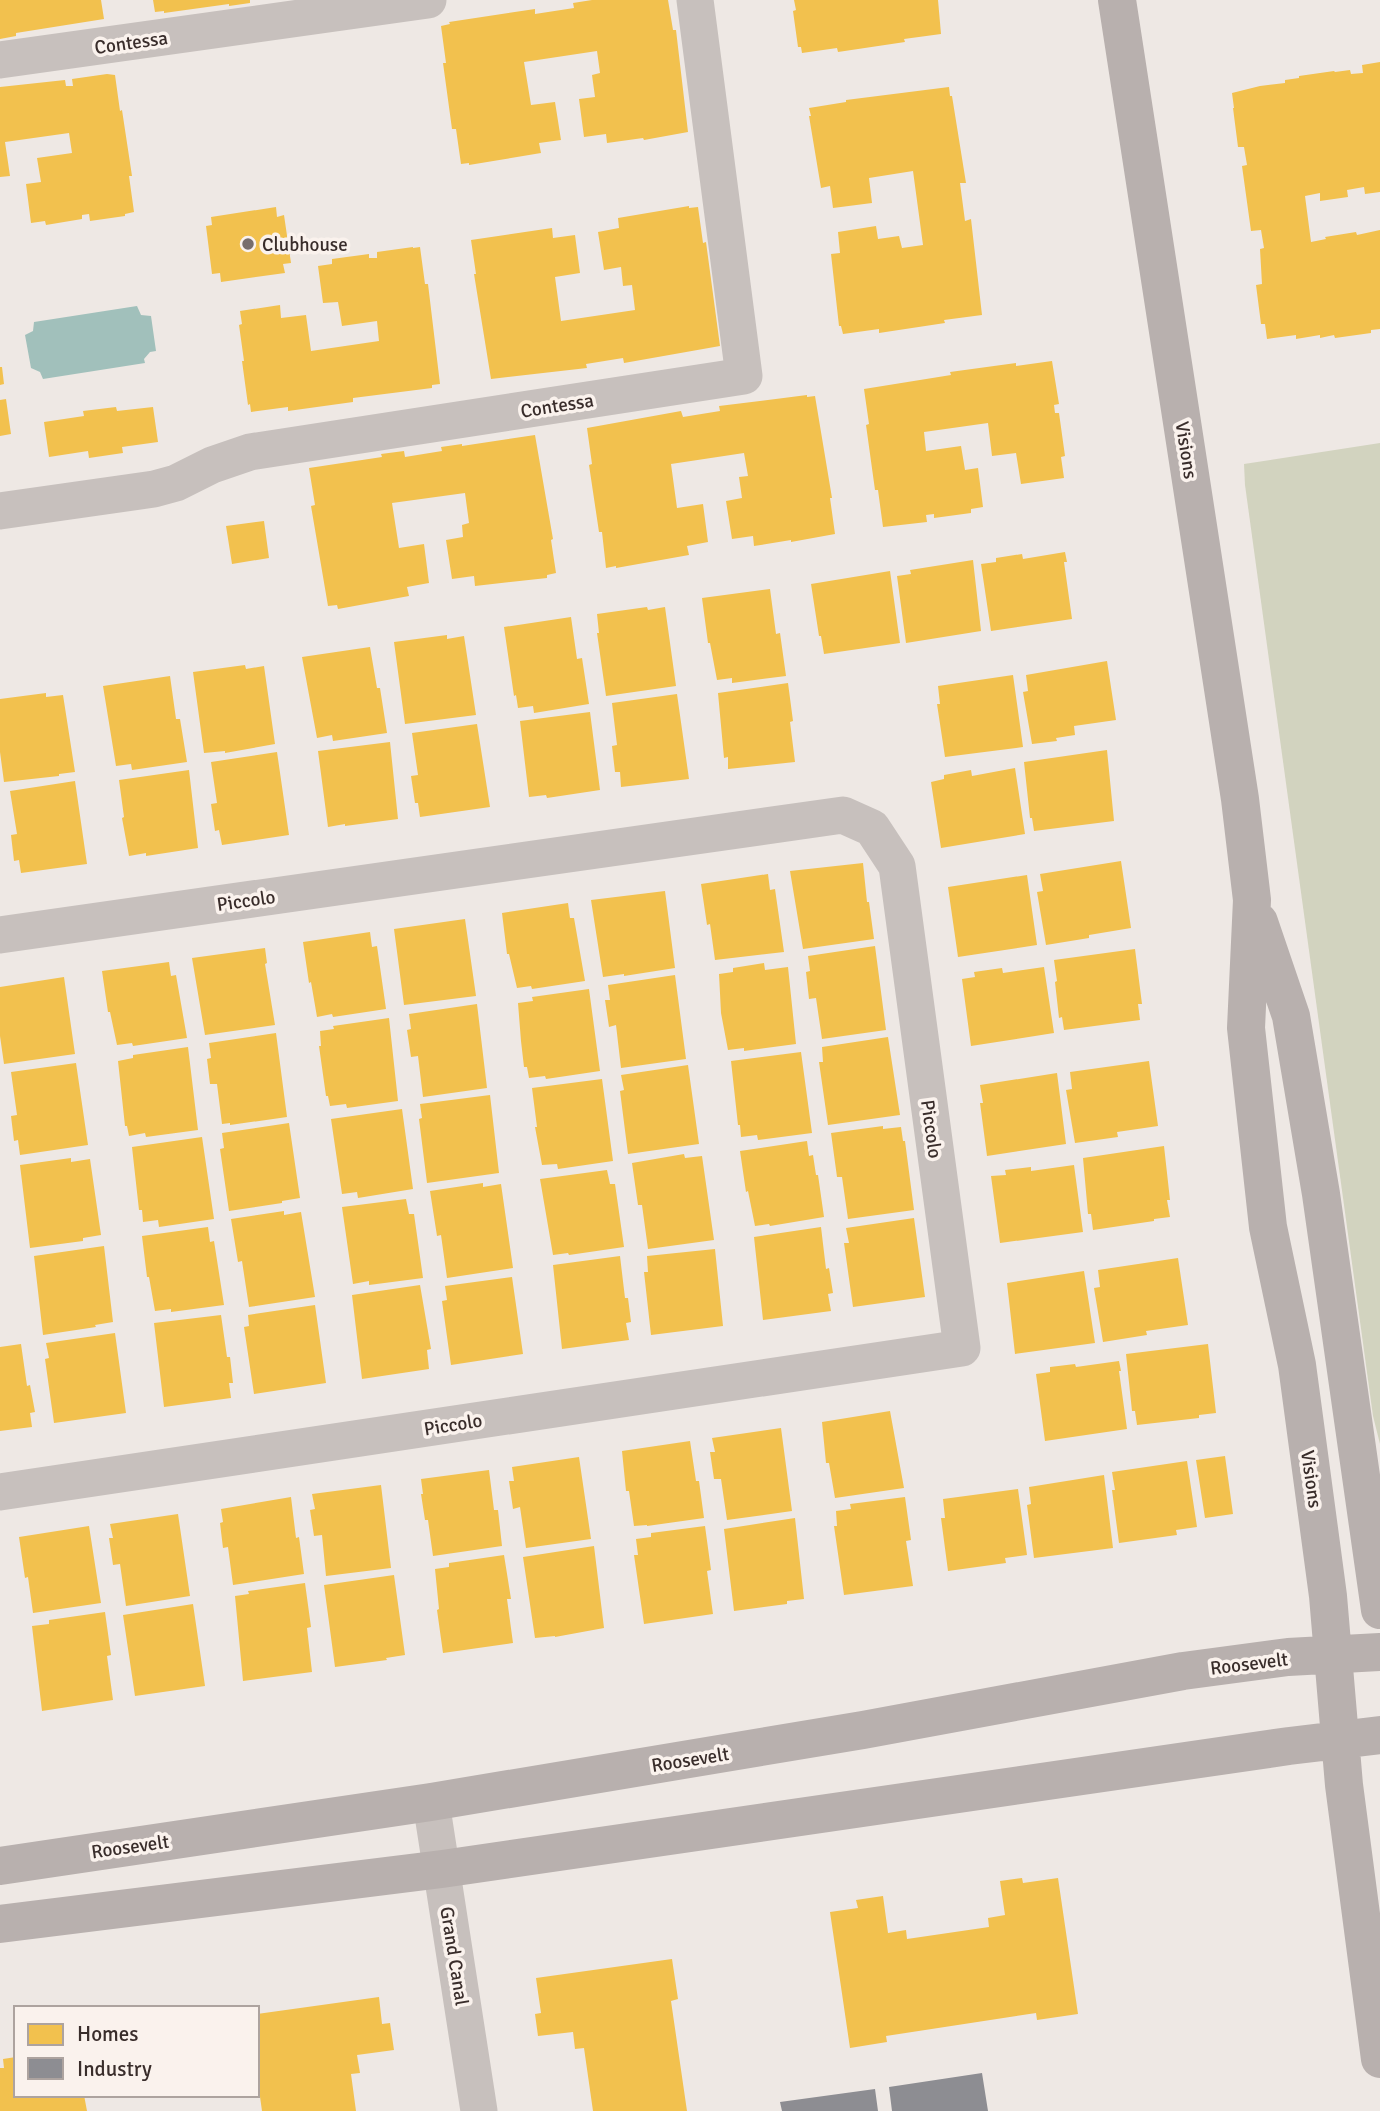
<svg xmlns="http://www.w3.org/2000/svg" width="1380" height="2111" viewBox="0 0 1380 2111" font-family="Signika,sans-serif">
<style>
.green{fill:#d2d3bf}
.water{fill:#a1c0bb}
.homes{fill:#f2c14e}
.industry{fill:#8d8d92}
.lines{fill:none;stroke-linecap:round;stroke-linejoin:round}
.street{stroke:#c7c0bd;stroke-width:37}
.secondary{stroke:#b8b0ae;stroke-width:38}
.poi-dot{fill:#786e6c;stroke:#faf2ed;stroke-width:2.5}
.labels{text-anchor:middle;stroke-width:7;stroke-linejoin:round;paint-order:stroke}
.street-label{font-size:19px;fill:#392d2b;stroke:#faf2ed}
.poi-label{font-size:19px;fill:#392d2b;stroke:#faf2ed;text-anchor:start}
</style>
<rect width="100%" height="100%" fill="#eee8e4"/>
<path class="green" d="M1380 443V1444L1373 1416 1245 485 1244 464Z"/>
<path class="water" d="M137 306 141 315 151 316 156 351 150 352 144 359 145 363 43 379 40 372 31 368 25 335 33 331 34 322Z"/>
<path class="homes" d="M0 0H101L104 19 16 33V36L0 39Z
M153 0H250V3L229 6V4L164 13V11L155 12Z
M592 0H668L673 30H676L688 132 644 140 643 138 607 143 606 134 584 137 579 99 595 97 592 75 600 73 597 51 524 62 531 105 555 102 561 140 539 143 541 153 469 165V163L461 164 456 129H452L443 63H446L441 26 450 24 449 22 535 9V14L574 8 573 3Z
M794 0H938L941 34 904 39 905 42 838 52 837 48 802 53 801 47H798L793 11 796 10Z
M1380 62V192L1365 194 1364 187 1347 190 1348 197 1320 201V193L1305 196 1311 242 1326 239 1325 237 1356 232 1357 235 1380 230V329L1371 330V333L1335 338 1334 335 1320 338V335L1296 339V335L1267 339 1265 324H1261L1256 285 1262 284 1260 249 1264 248 1261 230 1251 231 1242 166 1247 165 1244 147H1238L1233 108H1234L1232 93 1260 86 1285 83V80L1299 78V76L1334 71 1335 72 1350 70 1351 74 1363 73 1362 65Z
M107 74 115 75 120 111 122 110 132 176H129L134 212 125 214V216L90 221 89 214 82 215V219L46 225 45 221 31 223 26 184 41 182 37 158 72 153 69 133 5 142 10 176 0 177V87L65 80 66 86H73L72 79Z
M949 87 950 96H952L966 183H960L965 221 971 219 982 315 944 320 945 323 879 333V329L843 334 841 326H839L831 254 840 253 838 232 876 226 878 239 899 236 902 248 923 245 913 171 869 178 872 203 833 208 830 186 821 188 809 116H811L809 108 846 102V100Z
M689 206V208L698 207 703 243 706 242 720 346 624 363 623 358 586 364 587 368 491 379 474 274H476L471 240 552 228 553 238 575 235 580 273 555 277 561 321 635 310 632 285 623 286 621 267 604 270 598 232 619 228 618 218Z
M276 207 277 217 284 215 291 263 283 264 285 273 221 282 220 273 212 274 206 226 212 225 211 217Z
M413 247V248L420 247 425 284H428L440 384 432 385V388L353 398V402L288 411V407L251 412 250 404 248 405 242 361H244L239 325 242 324 240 311 280 305 281 318 306 315 311 351 379 341 377 321 342 326 338 302 323 303 318 266 332 264V259L369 254V258H377V252Z
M1052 361 1059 404 1054 405 1055 413H1059L1065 456 1061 457 1064 478 1021 484 1016 453 992 456 988 423 924 432 926 451 961 446 965 470 978 468 983 507 971 509V513L934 518V514L926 515 927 522 883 527 878 490H875L866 425 869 424 864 389 951 375 950 372 1016 363V366Z
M0 367H2L4 384 0 385Z
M807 395V397L815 396 832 498H830L835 534 791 542V540L754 546 753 536 732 539 726 501 742 498 739 477 748 476 744 453 671 464 677 508 703 504 708 542 687 546 689 555 616 568V566L606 568 602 532H599L589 465 592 464 587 428 681 411 683 417 720 411 719 406Z
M6 399 11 434 0 436V400Z
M116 407 117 411 153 407 158 442 122 447 123 453 89 458 88 451 49 457 44 422 84 416 83 411Z
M535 435 553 539 551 540 556 573 547 575V578L475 586 474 576 452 579 446 540 463 537 462 525 469 523 465 493 392 503 399 548 424 544 429 583 407 587 409 596 338 609 337 605 328 606 311 506 315 505 309 468 382 457 381 454 404 451 405 457 442 451 441 447 462 444V446Z
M264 521 269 558 232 564 226 526Z
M1065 552 1067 562H1064L1072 619 991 631 981 564 996 562V558L1022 554 1023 559Z
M973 560 981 631 906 643 897 576 911 574 910 570Z
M890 571 900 643 824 654 821 636H819L811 584Z
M770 589 776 634 780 633 786 676 732 683V678L717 680 710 643H708L702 598Z
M647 607 648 610 665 607 676 686 606 696 597 633H599L597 614Z
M571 617 577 659 582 658 589 704 534 713 533 706 518 708 516 695 514 696 504 627Z
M447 635V639L464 636 476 715 405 724 394 642Z
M370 647 377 688H380L387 733 333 741 332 735 317 738 302 657Z
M1107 661 1116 720 1074 726 1075 735 1056 738 1057 741 1032 744 1023 692 1028 691 1026 675Z
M245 665 246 669 264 666 275 744 225 753V751L204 753 193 672Z
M1013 675 1023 747 945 757 937 704H940L938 686Z
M170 676 176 719H180L187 762 132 770 131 764 116 766 103 686Z
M788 683 793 721 790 722 795 762 728 769V757L724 758 718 693Z
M46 693V697L63 695 75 772 59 774V776L4 782 0 752V699Z
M677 694 689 779 621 787 620 772H615L612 746 617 745 612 703Z
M590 712 600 790 547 798 546 795 529 797 520 721Z
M477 724 490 807 420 817 418 803H415L411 776 418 775 412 733Z
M390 742 398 819 345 826V824L328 827 318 751Z
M1107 750 1114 821 1034 831 1032 818H1030L1024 762Z
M277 752 289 835 222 845 219 830 215 831 211 804 217 803 211 762Z
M1015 768 1025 834 941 848 931 782 944 779V775L971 770 972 776Z
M189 770 198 848 146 856V853L129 856 122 818 124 817 119 780Z
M75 781 87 864 21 873 19 860 14 861 11 835 17 834 10 791Z
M1121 861 1131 928 1089 935V938L1046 945 1037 892 1043 891 1040 874Z
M863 863 867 902H869L874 939 803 949 790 871Z
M768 874 770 890 775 889 784 952 715 960 710 924 707 925 701 884Z
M1027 875 1037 945 958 957 948 887Z
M665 891 675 968 624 976V974L603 977 591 900Z
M568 903 570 918H574L585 981 532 989 531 986 517 988 509 954H507L502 913Z
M465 919 476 996 404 1005 394 929Z
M370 932 372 947 377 946 386 1009 333 1017 332 1014 317 1017 311 982 309 983 303 942Z
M875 946 886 1030 822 1039 816 998 809 999 806 972 810 971 808 956Z
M265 948 267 963 265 964 275 1025 205 1035 192 958Z
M1135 949 1142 1004H1138L1140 1020 1064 1030 1062 1017 1059 1018 1055 982 1057 981 1054 960Z
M169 962 171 976 176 975 187 1038 133 1046 132 1043 117 1045 110 1012H108L102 971Z
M764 963 765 970 788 967 796 1044 744 1051V1048L728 1050 721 1013 719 974 733 972V968Z
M1044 967 1054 1033 971 1046 962 979 975 977 974 972 1002 968 1003 973Z
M675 975 686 1059 621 1068 616 1025 609 1027 605 1000H610L608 985Z
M64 977 75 1054 4 1064 0 1036V987Z
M589 989 600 1071 546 1079 545 1076 529 1078 527 1067H524L521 1041 518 1003 533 1001 532 997Z
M477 1004 487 1088 423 1097 418 1056 411 1057 407 1030 411 1029 409 1014Z
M389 1018 398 1101 347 1108 346 1104 330 1106 328 1096H326L319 1046H321L320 1031 334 1029 333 1026Z
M276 1033 287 1117 230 1125V1123L222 1124 217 1084H210L207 1059 211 1058 209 1043Z
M888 1037 900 1115 828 1125 819 1062H823L822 1047Z
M188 1047 198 1130 146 1137 145 1133 129 1136 127 1126H125L118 1061 133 1058V1055Z
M801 1052 812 1133 758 1140 757 1135 741 1137 740 1125H738L731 1061Z
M1149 1061 1158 1126 1117 1132 1118 1137 1075 1143 1066 1090 1072 1089 1070 1072Z
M76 1063 88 1145 20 1155 18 1140 14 1141 11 1116 17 1115 11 1072Z
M688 1065 699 1144 628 1154 620 1091 624 1090 621 1075Z
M1057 1073 1066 1144 987 1156 980 1103H983L980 1085Z
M602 1079 613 1161 558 1169 557 1164 542 1165 535 1127H537L532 1088Z
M490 1095 499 1173 427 1183 419 1119 422 1118 420 1104Z
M402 1109 413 1189 358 1198 357 1192 342 1194 331 1119Z
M289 1123 300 1198 282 1201V1203L229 1211 220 1149 224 1148 222 1133Z
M883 1126V1129L901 1127 903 1141H905L914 1210 848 1219 842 1177H837L831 1133Z
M202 1137 214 1219 159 1227 158 1220 143 1222 142 1210H139L132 1147Z
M807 1141 809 1156 813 1155 816 1175H818L824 1217 770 1226 769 1224 755 1226 748 1191 746 1192 740 1151Z
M1164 1146 1170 1200H1167L1170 1217 1154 1219V1221L1093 1230 1091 1214H1088L1083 1158Z
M684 1154 685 1158 702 1156 714 1240 648 1249 642 1205H638L632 1163Z
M71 1158V1162L90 1159 101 1235 83 1238V1241L30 1248 20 1165Z
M1074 1165 1083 1232 1000 1243 991 1176 1006 1175 1005 1170 1031 1167V1171Z
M607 1170 610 1184H615L624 1247 569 1255 568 1253 553 1255 540 1179Z
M483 1183V1187L501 1184 513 1268 447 1278 441 1235 437 1236 430 1191Z
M406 1199 409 1214H414L423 1278 369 1285V1281L353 1284 342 1207Z
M284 1211V1215L301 1212 315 1297 249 1307 242 1261 238 1262 231 1219Z
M914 1218 925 1297 853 1307 844 1243H849L846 1228Z
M208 1227 210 1242 214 1241 224 1305 171 1312V1309L155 1311 149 1277H147L142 1236Z
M821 1227 826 1269 829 1268 833 1293 828 1294 831 1311 763 1320 754 1237Z
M104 1246 113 1322 95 1325 96 1327 43 1335 34 1256Z
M715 1249 723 1326 651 1335 644 1272H648L647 1256Z
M620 1256 625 1298H628L631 1322 626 1323 629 1340 562 1349 553 1265Z
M1178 1258 1188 1325 1146 1331 1147 1335 1103 1342 1094 1288 1100 1287 1098 1270Z
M1084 1271 1095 1343 1015 1354 1007 1283Z
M512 1277 523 1354 451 1365 442 1301 447 1300 445 1286Z
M420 1285 431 1349 427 1350 429 1369 362 1379 352 1295Z
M315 1305 326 1383 254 1394 244 1327 249 1326 248 1315Z
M221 1315 227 1357H230L233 1383H229L231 1398 164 1407 154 1323Z
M115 1333 126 1413 54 1423 45 1359 49 1358 46 1343Z
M21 1344 27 1386 30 1385 35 1412 30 1413 32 1427 0 1431V1347Z
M1208 1344 1216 1413 1199 1415V1418L1137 1425 1135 1411H1132L1126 1354Z
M1119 1361 1121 1371H1119L1127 1429 1045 1441 1036 1374 1050 1372V1367L1075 1364 1076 1367Z
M890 1411 904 1488 835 1498 829 1463H826L822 1422Z
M781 1428 792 1511 727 1520 721 1479H714L710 1452H715L712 1438Z
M690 1441 696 1481H699L704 1518 647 1526V1525L634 1526 629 1491H626L622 1451Z
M1225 1456 1233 1514 1205 1518 1196 1460Z
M579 1457 591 1539 526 1548 520 1507 513 1509 509 1481H514L512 1467Z
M1187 1461 1197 1527 1176 1530 1177 1535 1119 1543 1112 1490H1115L1112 1472Z
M489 1470 494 1510H498L502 1546 433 1556 428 1520H425L421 1494H423L421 1479Z
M1104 1475 1113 1548 1034 1558 1027 1505 1031 1504 1029 1487Z
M381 1485 391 1568 326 1576 322 1535 314 1536 310 1510 315 1509 312 1494Z
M1018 1489 1027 1555 1005 1558 1006 1563 948 1571 941 1518H945L943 1499Z
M291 1497 296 1538 299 1537 304 1574 233 1585 228 1547 223 1548 220 1523 223 1522 221 1509Z
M905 1497 911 1540 906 1541 913 1586 844 1595 834 1526H837L836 1511 851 1509 850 1504Z
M178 1514 190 1596 126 1606 120 1564 113 1565 109 1538H113L110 1524Z
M795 1518 804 1599 787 1601V1604L734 1611 724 1529Z
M89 1526 101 1603 33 1613 28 1577 25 1578 19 1537Z
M705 1526 711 1570 707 1571 713 1614 644 1624 634 1555H638L636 1539 651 1537V1533Z
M594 1546 604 1628 555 1637V1636L535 1638 523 1557Z
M504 1555 511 1599H507L513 1643 443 1653 437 1610 439 1609 435 1569 449 1567V1563Z
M394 1575 405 1655 386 1658 387 1660 335 1667 324 1585Z
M305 1583 311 1627 307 1628 312 1672 243 1681 235 1596 249 1594 248 1591Z
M193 1604 205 1686 135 1696 123 1615Z
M105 1612 111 1655 107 1656 113 1700 42 1711 32 1626 49 1624V1620Z
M1022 1878 1023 1883 1058 1878 1078 2014 1037 2020 1036 2013 886 2036 887 2042 850 2048 830 1912 858 1908 856 1900 883 1896 888 1933 906 1930 907 1939 989 1927 988 1918 1005 1915 1000 1881Z
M672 1959 678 1999 671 2001 687 2111H593L584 2048 575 2049 573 2032 538 2036 535 2014 541 2013 536 1978Z
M379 1997 382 2024 390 2023 394 2050 357 2055 360 2073 351 2074 356 2111H262L257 2075V2014Z
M16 2057V2095H84L87 2111H0V2068H4L3 2059Z"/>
<path class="industry" d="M982 2073 988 2111H892L889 2087Z
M875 2089 878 2111H782L780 2102Z"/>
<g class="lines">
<path class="street" d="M0 60 428 0
M0 511 154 489 176 483 212 465 250 452 744 376 695 0
M0 935 843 815 872 828 897 866 962 1348 0 1492
M431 1802 479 2111"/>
<path class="secondary" d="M1117 0 1240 799 1252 900 1246 1028 1268 1227 1297 1365 1328 1596 1344 1785 1380 2059
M1259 922 1291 1016 1321 1194 1380 1610
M0 1866 431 1802 863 1730 1183 1671 1288 1657 1380 1652
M0 1924 442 1869 1289 1746 1380 1735"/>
</g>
<circle class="poi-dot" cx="248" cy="244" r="7"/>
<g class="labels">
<g class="street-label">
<text transform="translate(131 42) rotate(-8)" y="7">Contessa</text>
<text transform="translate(557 405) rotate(-9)" y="7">Contessa</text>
<text transform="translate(1187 450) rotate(81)" y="7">Visions</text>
<text transform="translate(246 900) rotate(-8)" y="7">Piccolo</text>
<text transform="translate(932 1129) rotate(82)" y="7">Piccolo</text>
<text transform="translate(453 1424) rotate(-9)" y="7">Piccolo</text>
<text transform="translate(1312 1479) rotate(82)" y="7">Visions</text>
<text transform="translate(1249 1663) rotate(-7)" y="7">Roosevelt</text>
<text transform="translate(690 1759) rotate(-9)" y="7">Roosevelt</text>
<text transform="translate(130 1846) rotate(-8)" y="7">Roosevelt</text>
<text transform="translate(455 1956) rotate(81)" y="7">Grand Canal</text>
</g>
<g class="poi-label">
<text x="262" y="251">Clubhouse</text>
</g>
</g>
<rect x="14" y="2006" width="245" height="91" fill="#faf2ed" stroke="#ada39f" stroke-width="2"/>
<rect x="28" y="2024" width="35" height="21" fill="#f2c14e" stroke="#ada39f" stroke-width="2"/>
<text x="77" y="2041" font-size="21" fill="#392d2b">Homes</text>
<rect x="28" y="2058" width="35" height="21" fill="#8d8d92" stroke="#ada39f" stroke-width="2"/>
<text x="77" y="2076" font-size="21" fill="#392d2b">Industry</text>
</svg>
